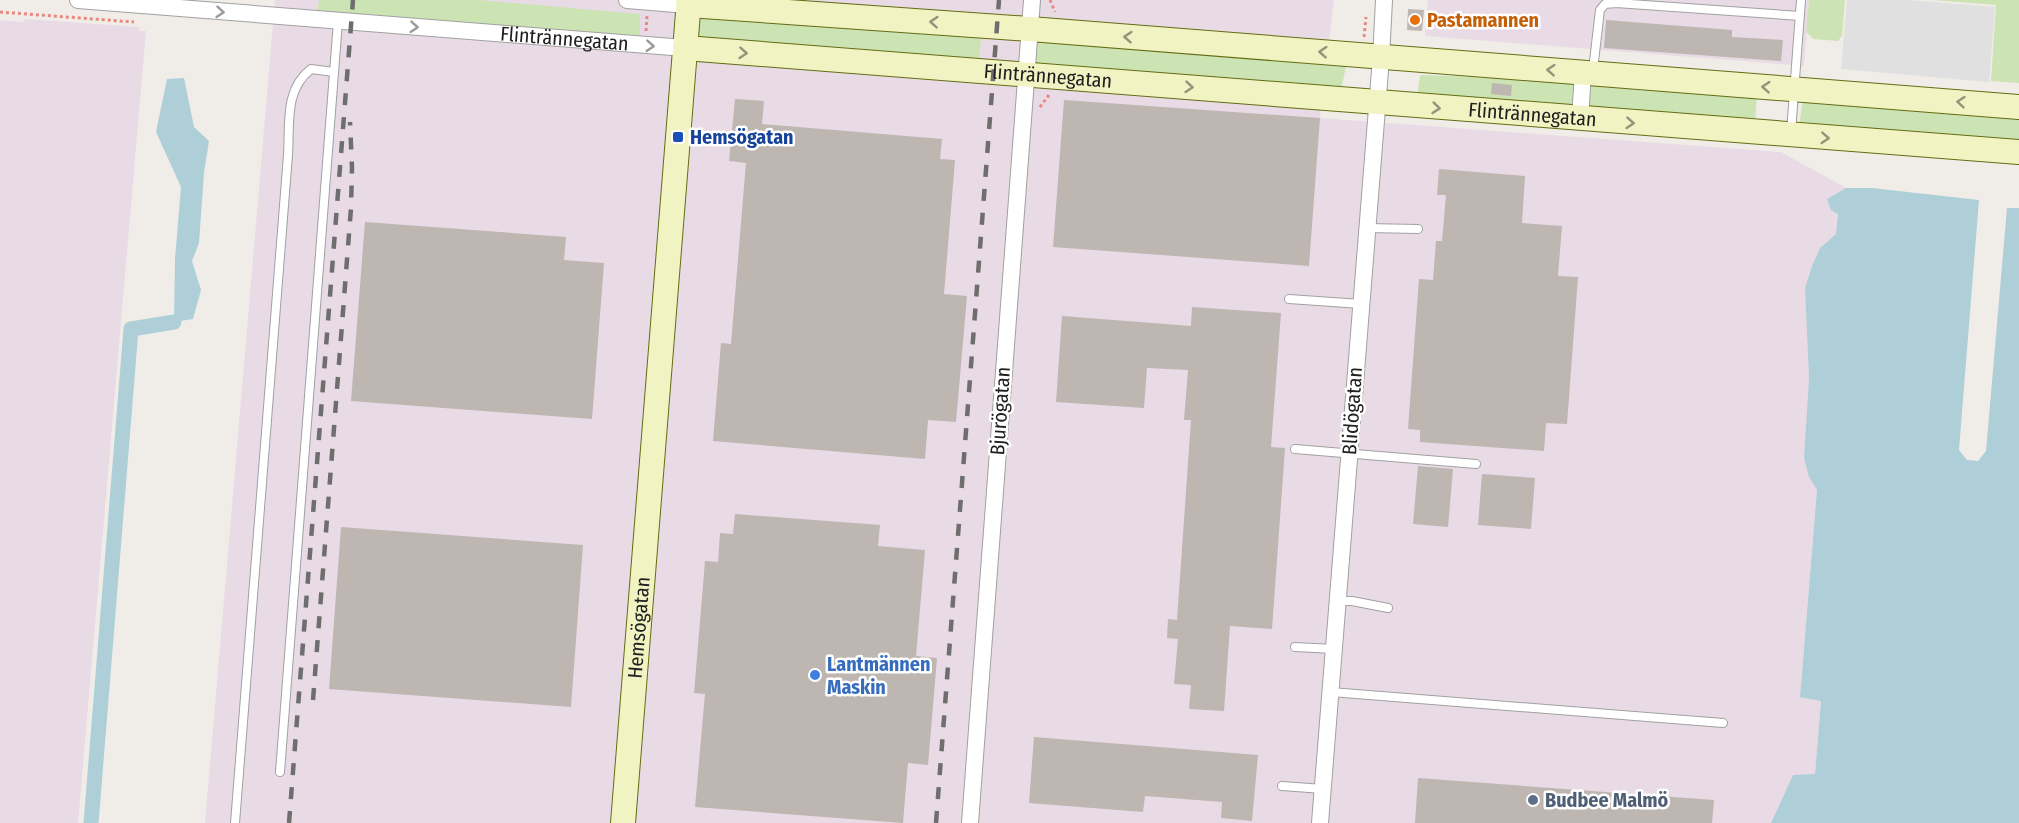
<svg xmlns="http://www.w3.org/2000/svg" width="2019" height="823" viewBox="0 0 2019 823" font-family="'Fira Sans Condensed',sans-serif">
<style>
.industrial{fill:#e8dbe6}
.grass{fill:#cce3b4}
.parking{fill:#e0e0e0}
.water{fill:#aecfd8}
.lines{fill:none;stroke-linecap:round;stroke-linejoin:round}
.canal{stroke:#aecfd8;stroke-width:15}
.building{fill:#bdb6b1}
.lane-casing{stroke:#a1a1a1;stroke-width:10}
.street-casing{stroke:#a1a1a1;stroke-width:18}
.secondary-casing{stroke:#646c12;stroke-width:26}
.path{stroke:#ea887f;stroke-width:3;stroke-dasharray:3 3;stroke-linecap:butt}
.lane{stroke:#fff;stroke-width:8}
.street{stroke:#fff;stroke-width:16}
.secondary{stroke:#f1f3c3;stroke-width:24}
.rail{stroke:#6e6e6e;stroke-width:4.5;stroke-dasharray:12 12;stroke-linecap:butt}
.oneway{stroke:#9b9b9b}
.oneway2{stroke:#93947a}
.food-dot{fill:#e8710a;stroke:#fff;stroke-width:2}
.transit-dot{fill:#1a4fb4;stroke:#fff;stroke-width:2}
.shop-dot{fill:#3f7fe0;stroke:#fff;stroke-width:2}
.service-dot{fill:#5c6f8a;stroke:#fff;stroke-width:2}
.labels{text-anchor:middle;stroke-width:5;stroke-linejoin:round;paint-order:stroke}
.food-label{font-size:20px;font-weight:bold;fill:#c56008;stroke:#fff;text-anchor:start}
.street-label{font-size:20px;fill:#202020;stroke:#fff}
.transit-label{font-size:20px;font-weight:bold;fill:#164399;stroke:#fff;text-anchor:start}
.shop-label{font-size:20px;font-weight:bold;fill:#366cbe;stroke:#fff;text-anchor:start}
.service-label{font-size:20px;font-weight:bold;fill:#4e5e75;stroke:#fff;text-anchor:start}
</style>
<rect width="100%" height="100%" fill="#f0ede8"/>
<path class="industrial" d="M275 0H1334L1320 118 1781 152 1846 188 1827 199 1838 214 1836 234 1820 248 1812 266 1805 288 1809 379V477L1817 490 1800 696 1821 701 1815 775H1793L1771 823H205Z
M1428 0H1809L1804 66 1425 36Z
M25 19 139 27V31H146L78 823H0V20L23 22Z"/>
<path class="grass" d="M319 0H479L640 14V38L317 12Z
M1809 0H1845L1842 36 1838 41 1814 39 1806 32Z
M1933 0H2019V83L1991 81 1996 5Z
M696 15 982 35 978 62 694 41Z
M1036 39 1347 62 1341 90 1034 68Z
M1420 75 1576 80 1574 111 1417 98Z
M1590 83 1757 95 1755 124 1588 113Z
M1803 100 2019 117V144L1799 126Z"/>
<path class="parking" d="M1847 0H1908L1995 7 1989 82 1841 69Z"/>
<path class="water" d="M184 78 194 127 209 141 204 173 199 243 192 261 201 290 193 319 174 322 175 259 181 187 156 132 167 79Z
M1846 188H1872L1979 200 1959 450 1967 460 1978 461 1986 451 2007 208H2019V823H1771L1793 775 1815 774 1821 701 1800 697 1817 490 1809 477 1804 458 1809 379 1805 288 1812 266 1820 248 1836 234 1838 214 1831 210 1827 199Z"/>
<g class="lines">
<path class="canal" d="M91 823 131 329 174 322"/>
</g>
<path class="building" d="M1408 9 1424 10 1422 31 1407 30Z
M1606 20 1732 30V37L1783 40 1781 61 1604 48Z
M1492 83 1512 85 1511 96 1491 94Z
M735 99 764 101 762 124 942 139 940 159 955 160 944 294 967 296 956 422 928 420 925 459 713 441 721 343 731 344 746 163 729 161Z
M1064 100 1320 118 1309 266 1053 247Z
M1439 169 1525 176 1522 223 1562 226 1558 276 1578 277 1567 424 1546 423 1544 451 1420 442V430L1408 429 1419 279 1433 280 1436 241H1442L1446 195H1437Z
M365 222 566 237 564 260 604 263 592 419 351 401Z
M1192 307 1281 313 1271 447 1285 448 1272 629 1230 626 1224 711 1189 709 1191 685 1174 684 1178 639 1167 638 1168 619 1177 620 1191 420H1184L1188 370 1147 368 1144 408 1056 402 1062 316 1191 326Z
M1418 466 1453 469 1448 527 1413 524Z
M1482 474 1535 478 1531 529 1478 525Z
M735 514 880 525 878 546 925 550 916 656 937 658 928 765 908 763 903 823 695 807 705 694 694 693 705 561 718 562 720 533 733 534Z
M341 527 583 545 571 707 329 689Z
M1034 737 1258 755 1252 821 1221 818 1222 802 1145 796 1143 812 1029 803Z
M1418 778 1714 800 1712 823H1415Z"/>
<g class="lines">
<defs>
<path id="lane" d="M1593 70 1600 10 1605 4 1616 3 1800 16
M1791 132 1801 0
M1367 228 1418 229
M1289 299 1361 304
M1295 449 1476 464
M1338 601H1352L1388 608
M1295 647 1334 649
M1331 692 1723 723
M280 772 338 21
M1282 786 1323 789
M235 823 288 155C290 124 284 90 311 69L334 72"/>
<g id="street">
<path id="s1" d="M78 0 685 48"/>
<path d="M627 0 688 5"/>
<path d="M1580 119 1583 72"/>
<path d="M970 823 1032 0"/>
<path d="M1320 823 1381 58 1384 0"/>
</g>
<g id="secondary">
<path d="M688 5 1030 29 2019 107"/>
<path id="s2" d="M685 48C1130 81 1574 119 2019 152"/>
<path id="s3" d="M623 823 689 0"/>
</g>
</defs>
<use href="#lane" class="lane-casing"/>
<use href="#street" class="street-casing"/>
<use href="#secondary" class="secondary-casing"/>
<path class="path" d="M1050 0 1055 12
M0 12 134 22
M646 31 647 16
M1364 37 1366 17
M1040 107 1049 95"/>
<use href="#lane" class="lane"/>
<use href="#street" class="street"/>
<use href="#secondary" class="secondary"/>
<path class="rail" d="M313 700 351 208 352 168 350 122
M289 823 353 0
M936 823 999 0"/>
</g>
<defs><path id="oneway-chevron" d="M-2-3.5L2.5 0L-2 3.5" fill="none" stroke-width="1.6" stroke-linecap="round" stroke-linejoin="round" transform="scale(1.5)"/></defs>
<g class="oneway">
<use href="#oneway-chevron" transform="translate(220 12) rotate(5)"/>
<use href="#oneway-chevron" transform="translate(414 27) rotate(4)"/>
<use href="#oneway-chevron" transform="translate(650 46) rotate(4)"/>
</g>
<g class="oneway2">
<use href="#oneway-chevron" transform="translate(934 22) rotate(-176)"/>
<use href="#oneway-chevron" transform="translate(1128 37) rotate(-176)"/>
<use href="#oneway-chevron" transform="translate(1323 52) rotate(-176)"/>
<use href="#oneway-chevron" transform="translate(743 53) rotate(4)"/>
<use href="#oneway-chevron" transform="translate(1551 70) rotate(-176)"/>
<use href="#oneway-chevron" transform="translate(1189 87) rotate(5)"/>
<use href="#oneway-chevron" transform="translate(1766 87) rotate(-176)"/>
<use href="#oneway-chevron" transform="translate(1961 102) rotate(-175)"/>
<use href="#oneway-chevron" transform="translate(1436 108) rotate(6)"/>
<use href="#oneway-chevron" transform="translate(1630 123) rotate(4)"/>
<use href="#oneway-chevron" transform="translate(1825 138) rotate(4)"/>
</g>
<circle class="food-dot" cx="1415" cy="20" r="6"/>
<rect class="transit-dot" x="672" y="131" width="12" height="12" rx="3"/>
<circle class="shop-dot" cx="815" cy="675" r="6"/>
<circle class="service-dot" cx="1533" cy="800" r="6"/>
<g class="labels">
<g class="food-label">
<text x="1427" y="27">Pastamannen</text>
</g>
<g class="street-label">
<text dy="7" stroke="none"><textPath href="#s1" startOffset="488">Flintrännegatan</textPath></text>
<text dy="7" stroke="none"><textPath href="#s2" startOffset="364">Flintrännegatan</textPath></text>
<text dy="7" stroke="none"><textPath href="#s2" startOffset="850">Flintrännegatan</textPath></text>
<text transform="translate(1000 411) rotate(-86)" y="7">Bjurögatan</text>
<text transform="translate(1352 411) rotate(-86)" y="7">Blidögatan</text>
<text dy="7" stroke="none"><textPath href="#s3" startOffset="196">Hemsögatan</textPath></text>
</g>
<g class="transit-label">
<text x="690" y="144">Hemsögatan</text>
</g>
<g class="shop-label">
<text x="827" y="671">Lantmännen<tspan x="827" dy="23">Maskin</tspan></text>
</g>
<g class="service-label">
<text x="1545" y="807">Budbee Malmö</text>
</g>
</g>
</svg>
